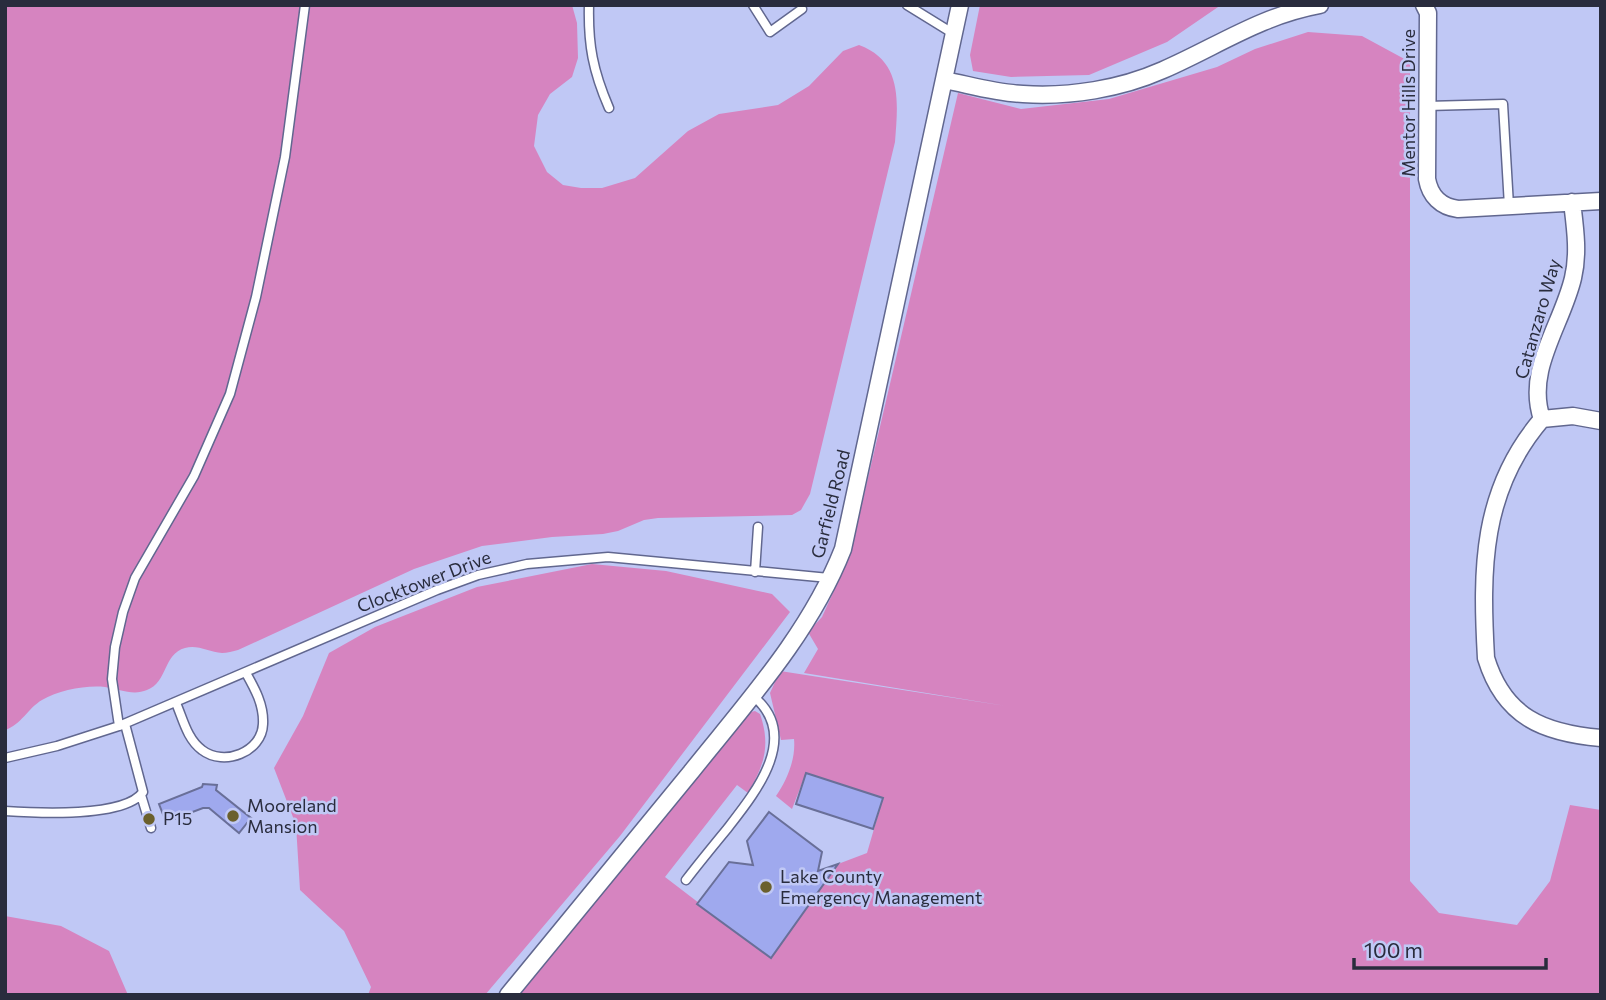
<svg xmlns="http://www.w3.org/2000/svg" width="1606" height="1000" viewBox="0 0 1606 1000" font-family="Commissioner,sans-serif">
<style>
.green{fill:#d684c0}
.building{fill:#9fa9ee;stroke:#696f98;stroke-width:2}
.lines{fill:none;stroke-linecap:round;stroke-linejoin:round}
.lane-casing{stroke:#61678f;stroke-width:11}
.street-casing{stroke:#61678f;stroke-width:19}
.lane{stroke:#fff;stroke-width:8}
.street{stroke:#fff;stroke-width:16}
.poi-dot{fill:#6b602d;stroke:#c0c8f5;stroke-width:2.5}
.labels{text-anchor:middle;stroke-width:5;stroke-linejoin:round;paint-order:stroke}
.street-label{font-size:18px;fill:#292c3d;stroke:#c0c8f5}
.poi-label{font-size:18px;fill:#292c3d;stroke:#c0c8f5;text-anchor:start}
</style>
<rect width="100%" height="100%" fill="#c0c8f5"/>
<path class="green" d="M5 5H572L577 23 578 58 572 77 550 94 538 115 534 146 547 172 563 185 581 188H602L635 178 688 131 719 114 778 105 809 86 843 51 859 45C903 61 898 103 895 142L810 494 801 510 792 515 658 518 644 520 618 531 603 534 552 537 482 546 414 569 238 650C233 651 227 653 222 653 209 652 197 644 185 648 163 654 168 682 147 690 133 696 119 689 105 687 86 685 59 690 42 700 28 708 21 725 5 730Z
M980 5H1221L1167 42 1089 75 1011 77 973 71 970 55Z
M1308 32 1362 36 1410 62V881L1439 913 1517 925 1550 881 1570 805 1601 810V995H516L747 713 755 711 760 714C771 746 764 765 748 793L737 785 665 877 771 958 838 864 867 853 883 798 806 773 792 809 776 796C787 780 796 759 794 739L781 740 770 693 780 671 1006 706 804 673 818 649 808 632 822 617 850 555 958 93 1021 109 1109 99 1217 67 1255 49Z
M592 564 666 571 772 594 790 612 620 836 485 995H368L371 987 344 931 300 890 296 825 274 768 303 716 329 653 375 627 477 587Z
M5 916 61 926 109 951 128 995H5Z"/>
<path class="building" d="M806 773 883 798 873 829 796 804Z
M203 784 217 785 216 790 251 818 239 833 209 808H203L166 822 159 804 202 787Z
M769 812 822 852 818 871 838 864 771 958 697 904 729 862 753 865 747 841Z"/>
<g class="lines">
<defs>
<path id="lane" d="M589 5C588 45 593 71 609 108
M753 5 770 32 802 9
M907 5 954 34
M1427 106 1503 104 1509 206
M755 572 758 527
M176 703C183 719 187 739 202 750 224 767 262 752 263 724 264 705 255 689 246 673
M119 726 112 679 115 647 123 612 135 578 194 476 230 394 256 297 285 157 305 5
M5 758 57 746 119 726 437 590 478 575 527 564 608 557 829 578
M141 795 151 828
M5 811C35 813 125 818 143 792L125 724
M686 880C699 863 713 846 727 829 755 793 802 736 753 696"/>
<path id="street" d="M1424 5 1428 13 1427 179C1430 196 1441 207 1458 209L1601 201
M944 80C970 85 996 93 1023 94 1070 97 1120 89 1163 70 1218 46 1260 16 1320 5
M1542 419C1481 490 1481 569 1486 658 1504 717 1543 733 1601 738
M1542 419C1525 370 1562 325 1573 278 1579 253 1575 227 1572 202
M1542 419 1573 416 1601 421
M508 995C569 920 630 846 691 772 747 702 810 633 843 549L960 5"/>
</defs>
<use href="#lane" class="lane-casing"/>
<use href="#street" class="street-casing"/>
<use href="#lane" class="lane"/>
<use href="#street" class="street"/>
</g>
<g class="poi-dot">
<circle cx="233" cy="816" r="7"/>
<circle cx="149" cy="819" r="7"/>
<circle cx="766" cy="887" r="7"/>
</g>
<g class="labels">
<g class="street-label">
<text transform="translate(1409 103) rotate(-90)" y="6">Mentor Hills Drive</text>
<text transform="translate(1538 319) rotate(-74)" y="6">Catanzaro Way</text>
<text transform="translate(831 504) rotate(-76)" y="6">Garfield Road</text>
<text transform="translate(424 582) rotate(-21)" y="6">Clocktower Drive</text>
</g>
<g class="poi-label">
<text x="247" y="812">Mooreland<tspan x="247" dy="21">Mansion</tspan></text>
<text x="163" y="825">P15</text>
<text x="780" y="883">Lake County<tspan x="780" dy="21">Emergency Management</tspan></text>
</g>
</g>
<rect width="1606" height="1000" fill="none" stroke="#292c3d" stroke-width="14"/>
<path d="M1354 958v10h192v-10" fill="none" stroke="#292c3d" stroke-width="3.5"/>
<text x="1364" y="958" font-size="21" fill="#292c3d" stroke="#c0c8f5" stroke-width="5" paint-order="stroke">100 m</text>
</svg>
